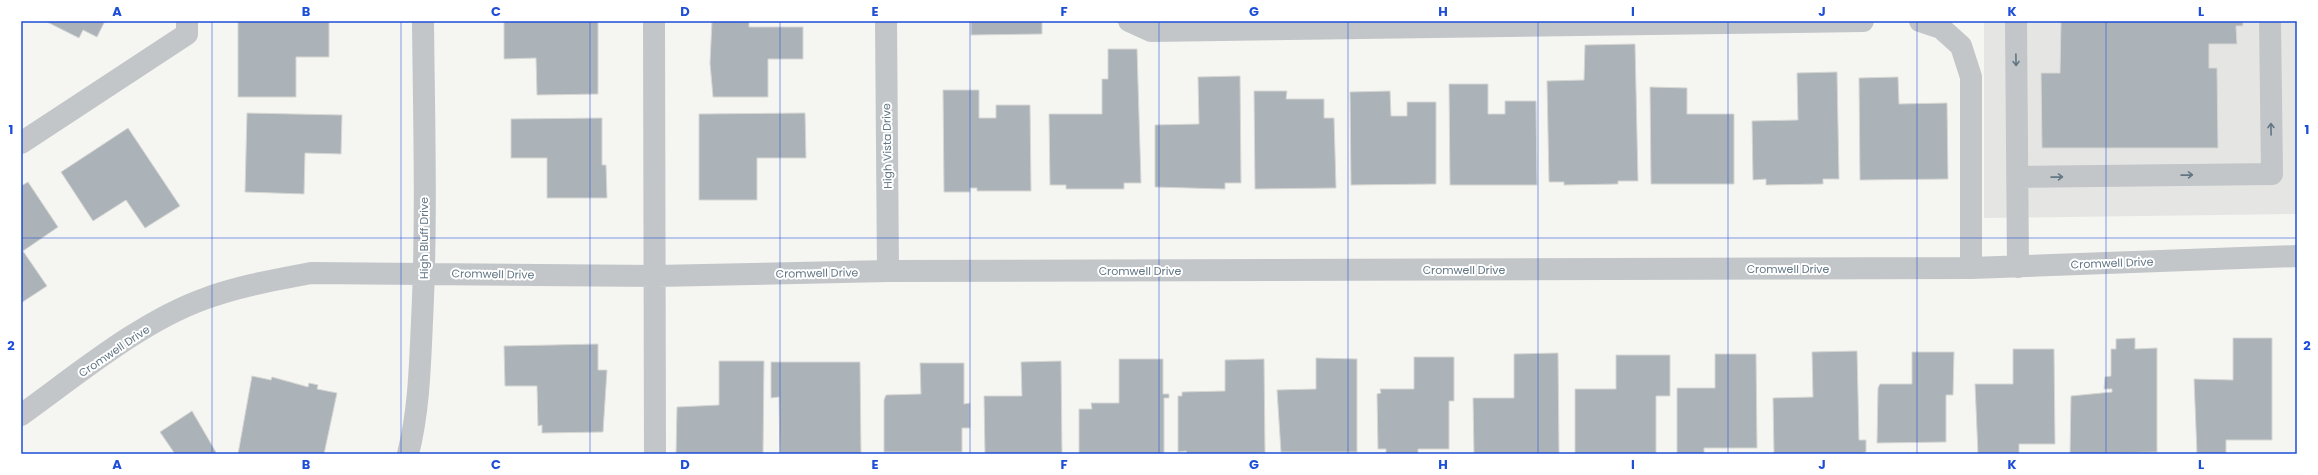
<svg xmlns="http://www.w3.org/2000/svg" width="2318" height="475" viewBox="0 0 2318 475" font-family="Poppins,sans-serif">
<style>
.built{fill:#e5e6e4}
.building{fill:#abb3b8;stroke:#d6d6d3}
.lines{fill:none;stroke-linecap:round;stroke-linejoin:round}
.minor{stroke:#c2c6c9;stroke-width:22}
.oneway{stroke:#627684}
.grid{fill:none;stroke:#1d4ed8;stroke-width:1;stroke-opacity:0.55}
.labels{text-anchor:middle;stroke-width:4;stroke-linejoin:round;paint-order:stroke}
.street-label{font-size:11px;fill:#627684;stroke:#fff}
.neatline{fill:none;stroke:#1d4ed8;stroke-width:1.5}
.grid-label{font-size:13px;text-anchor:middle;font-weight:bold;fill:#1d4ed8}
</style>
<rect width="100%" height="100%" fill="#f5f5f1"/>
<path class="built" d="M1984 21H2297V214L1984 218Z"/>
<path class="building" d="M45 21H105L97 37 83 30 79 38Z
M238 21H329V57H296V97H238Z
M504 21H598V94L537 95 536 58 504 59Z
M712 21H749V27H803V59H768V97H713L710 63Z
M971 21H1042V34L971 35Z
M2061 21H2243V26H2236L2237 44H2209V68H2217L2218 148H2042L2041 73H2060Z
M1635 44 1638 181H1618V184L1564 185V182H1549L1547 81 1584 80 1585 45Z
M1108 49H1137L1141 183H1124V189H1066V185H1050L1049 114H1102V79H1108Z
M1837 72 1839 179H1823V184L1766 185V179L1753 180 1752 121 1798 120 1797 73Z
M1240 76 1241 183H1225V189L1155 187V125L1199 124 1198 77Z
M1898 77 1899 104 1947 103 1948 179 1860 180 1859 78Z
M1449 84H1488V114H1505V101H1536L1537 185H1450Z
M1650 87 1687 88V114H1734V184H1651Z
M943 90H979V118H996V105H1030L1031 191H977V188H970V192H944Z
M1254 91H1287L1286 99H1324V118H1334L1336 188 1255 189Z
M1390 91 1391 116H1407V102H1436V184L1351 185 1350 92Z
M247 113 342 115 341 154 305 153 304 194 245 192Z
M805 113 806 158H757V200H699V114Z
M602 118V165H606L607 198H547V158H511V119Z
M128 128 180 206 145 228 126 200 93 221 61 172Z
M28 182 58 227 23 251 47 286 21 303V186Z
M2135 338V349L2157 348V452L2070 454 2071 396 2112 392V389H2104L2105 377 2111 376V349H2116V339Z
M2233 338H2272V440H2226V454H2197L2194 379 2233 380Z
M598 344V370H607L603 432 542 433V425L538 426 537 386H505L504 346Z
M2013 349H2054L2055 444H2019V454H1978L1975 384H2013Z
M1857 351 1859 440H1866V452L1859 454H1774L1773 398 1813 397 1812 352Z
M1912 352H1954L1953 395H1946V442L1877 443 1878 388 1880 384H1912Z
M1558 353 1559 454H1474L1473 398H1514V354Z
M1715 354H1756L1757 448H1704V454H1677V388H1715Z
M1616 355H1670V396H1656V454H1575V389H1616Z
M1414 357H1454V401H1449V449H1418V454H1386V449H1378L1377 394 1381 393 1380 389H1414Z
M1316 358 1357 359V452H1281L1277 390 1316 389Z
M1119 359H1163V394H1169V398H1164V454H1079V409H1092L1091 403H1119Z
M1264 359 1265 453 1187 454 1186 451 1178 452V396H1182V392L1225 391V360Z
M719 361H764L763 454H676L677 407 719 405Z
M1061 361 1062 454H985L984 396H1022L1021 362Z
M771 362H860L861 454H780L779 397 771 398Z
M920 363H964V404L970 403V428H962V452H884V400L886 395 921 394Z
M252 376 271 380 272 377 308 387 309 383 318 385 317 389 337 393 324 454H238Z
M192 411 217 454H175L160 432Z"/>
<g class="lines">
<path class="minor" d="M654 21 655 454
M886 21 888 271
M1129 21 1151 31 1863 21
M1920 21 1941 28 1961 46 1971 77V268
M2016 21 2018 267
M21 143 187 34V21
M2018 177 2272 174 2270 21
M21 415C77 375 140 322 204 299 239 286 274 280 311 273L656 276 888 271 1971 268 2297 256
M408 454C419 411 420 365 422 321 427 222 424 121 423 21"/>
</g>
<defs><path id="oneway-shaft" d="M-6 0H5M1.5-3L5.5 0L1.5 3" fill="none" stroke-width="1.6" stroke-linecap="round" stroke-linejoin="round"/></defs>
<g class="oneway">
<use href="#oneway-shaft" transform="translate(2016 60) rotate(89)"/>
<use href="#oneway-shaft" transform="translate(2271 129) rotate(-91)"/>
<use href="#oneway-shaft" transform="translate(2187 175) rotate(-1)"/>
<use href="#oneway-shaft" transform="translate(2057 177) rotate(-1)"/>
</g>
<path class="grid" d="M212 21V454M401 21V454M590 21V454M780 21V454M970 21V454M1159 21V454M1348 21V454M1538 21V454M1728 21V454M1917 21V454M2106 21V454M21 238H2297"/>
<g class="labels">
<g class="street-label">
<text transform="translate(887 146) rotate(-91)" y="4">High Vista Drive</text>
<text transform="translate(424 238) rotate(-90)" y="4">High Bluff Drive</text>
<text transform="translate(2112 263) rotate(-2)" y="4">Cromwell Drive</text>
<text x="1788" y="273">Cromwell Drive</text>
<text x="1464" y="274">Cromwell Drive</text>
<text x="1140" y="275">Cromwell Drive</text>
<text transform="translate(817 273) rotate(-1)" y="4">Cromwell Drive</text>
<text transform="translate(493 274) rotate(1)" y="4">Cromwell Drive</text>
<text transform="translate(114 351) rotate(-34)" y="4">Cromwell Drive</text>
</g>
</g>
<rect width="2318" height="475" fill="none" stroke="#ffffff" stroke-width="44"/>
<rect x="22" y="22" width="2274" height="431" class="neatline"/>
<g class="grid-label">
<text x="117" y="16">A</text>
<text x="306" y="16">B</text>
<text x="496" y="16">C</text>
<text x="685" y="16">D</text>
<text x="875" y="16">E</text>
<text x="1064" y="16">F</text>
<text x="1254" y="16">G</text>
<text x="1443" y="16">H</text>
<text x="1633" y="16">I</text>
<text x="1822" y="16">J</text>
<text x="2012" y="16">K</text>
<text x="2201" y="16">L</text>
<text x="11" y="134">1</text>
<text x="2307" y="134">1</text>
<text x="11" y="350">2</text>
<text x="2307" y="350">2</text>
<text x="117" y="469">A</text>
<text x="306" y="469">B</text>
<text x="496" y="469">C</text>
<text x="685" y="469">D</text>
<text x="875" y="469">E</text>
<text x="1064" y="469">F</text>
<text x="1254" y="469">G</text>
<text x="1443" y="469">H</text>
<text x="1633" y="469">I</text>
<text x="1822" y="469">J</text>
<text x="2012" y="469">K</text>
<text x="2201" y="469">L</text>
</g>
</svg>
